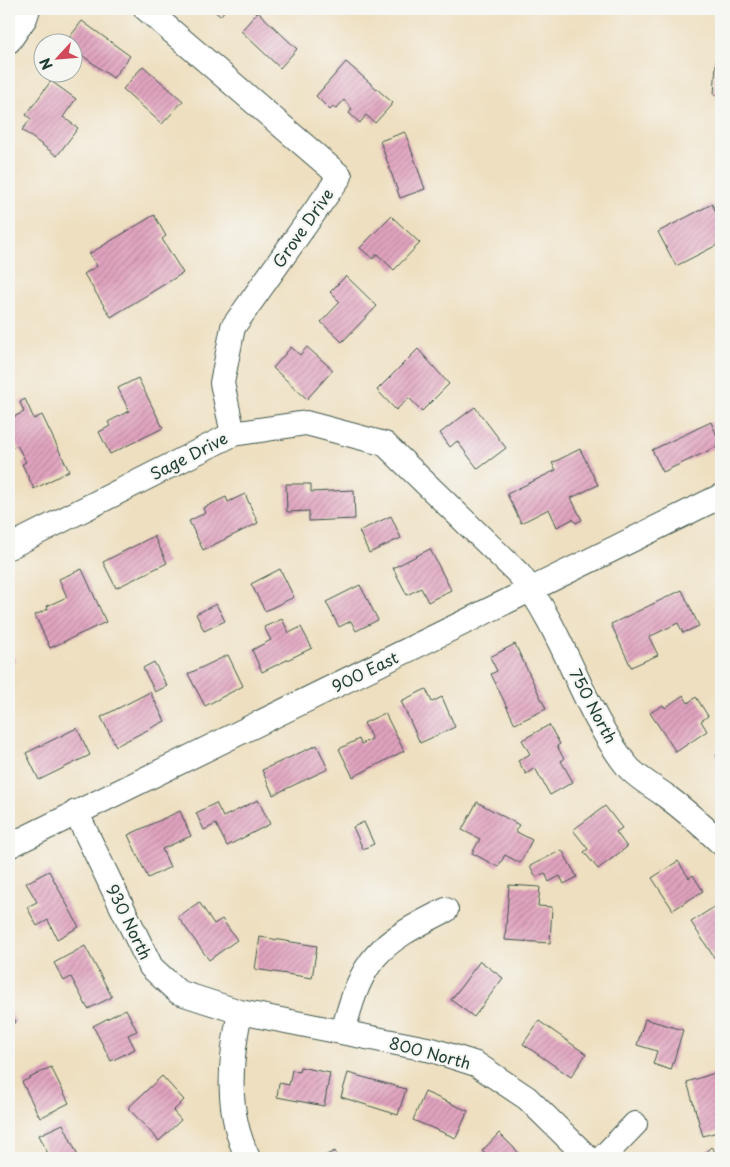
<svg xmlns="http://www.w3.org/2000/svg" width="730" height="1167" viewBox="0 0 730 1167" font-family="'Playpen Sans',sans-serif">
<style>
.building{fill:url(#building-hatch)}
.lines{fill:none;stroke-linecap:round;stroke-linejoin:round}
.minor-casing{stroke:#3e5549;stroke-width:26}
.minor{stroke:#fff;stroke-width:24}
.labels{text-anchor:middle;stroke-width:4.5;stroke-linejoin:round;paint-order:stroke}
.street-label{font-size:16px;fill:#1f3d34;stroke:#f6f6f2}
</style>
<defs>
<pattern id="building-hatch" width="6" height="6" patternUnits="userSpaceOnUse" patternTransform="scale(1.25)"><rect width="6" height="6" fill="#e1a3bf"/><path d="M-1 1l2-2M0 6l6-6M5 7l2-2" fill="none" stroke="#b6869c"/></pattern>
</defs>
<rect width="100%" height="100%" fill="#f6f6f2"/>
<filter id="ink" filterUnits="userSpaceOnUse"><feTurbulence type="fractalNoise" baseFrequency=".02" numOctaves="2"/><feDisplacementMap in="SourceGraphic" scale="10" xChannelSelector="R" yChannelSelector="G"/><feConvolveMatrix kernelMatrix="1 2 1 2 8 2 1 2 1" color-interpolation-filters="sRGB"/></filter>
<filter id="wash" filterUnits="userSpaceOnUse"><feTurbulence type="fractalNoise" baseFrequency=".0096" numOctaves="4" result="noise"/><feDisplacementMap in="SourceGraphic" scale="20" xChannelSelector="R" yChannelSelector="G"/><feGaussianBlur stdDeviation="1.12" result="paint"/><feColorMatrix in="noise" values="0 0 0 0 0 0 0 0 0 0 0 0 0 0 0 0 0 1.4 0 .05"/><feComposite in="paint" operator="in"/></filter>
<g filter="url(#wash)">
<rect width="100%" height="100%" fill="#eedfc0"/>
<g id="blocks">
<path class="building" d="M212 9H226L220 16Z
M258 12 297 49 280 68 241 31Z
M82 21 130 56 113 78 72 48V42H66Z
M718 32H721V95H714Z
M346 62 393 103 375 123 366 115 360 123 349 113 352 109 344 100 336 109 333 107 330 110 316 96Z
M143 66 183 101 162 124 123 89Z
M51 81 76 99 63 117 78 128 57 156 22 130 31 119 26 115Z
M405 132 425 189 400 198 380 141Z
M712 204 719 218 721 217V243L676 266 658 232Z
M154 215 166 236 162 239 183 273 111 317 84 274 97 266 89 254Z
M391 216 420 243 394 270 377 254 373 259 360 248Z
M346 276 377 306 342 342 321 322 340 302 330 292Z
M291 347 300 355 307 347 333 370 307 399 273 368Z
M418 349 449 384 422 411 409 398 396 410 377 390Z
M138 378 163 428 110 454 99 432 110 426 108 422 129 411 118 388Z
M25 399 34 419 42 415 69 471 34 489 22 464 26 462 17 445 11 448 9 444V419L24 412 20 402Z
M475 407 506 448 478 469 457 441 450 447 440 433Z
M711 422 721 445 663 472 652 450Z
M580 449 598 485 571 498 582 520 576 523 573 519 557 527 549 509 521 523 507 494 556 470 552 463Z
M286 484H311V492L354 490 355 519 309 521V511L287 512Z
M245 494 258 523 203 550 189 521 205 513 203 508 226 497 228 502Z
M391 516 401 538 369 553 359 531Z
M154 536 167 563 116 588 103 562Z
M430 549 451 590 428 602 421 588 407 595 393 568Z
M82 569 106 622 50 648 35 615 48 609 47 606 67 597 59 579Z
M280 569 294 597 265 611 251 584Z
M360 585 378 620 356 631 351 621 339 627 326 602Z
M682 590 699 626 683 633 678 623 649 637 658 655 631 667 611 624Z
M216 604 225 621 204 631 196 614Z
M282 619 289 633 301 627 312 648 262 672 252 650 271 640 264 627Z
M9 629 14 640 9 642Z
M515 644 546 709 515 724 491 674 497 671 490 657Z
M9 647 15 661 9 664Z
M228 655 243 686 205 706 188 674Z
M154 662 167 686 155 692 143 668Z
M426 689 432 702 442 697 455 727 420 743 401 701Z
M150 692 165 721 116 746 101 717Z
M683 695 688 703 696 697 708 716 701 721 707 731 676 752 650 713 663 705 665 708Z
M385 713 404 751 353 777 339 749 359 739 361 744 372 739 364 723Z
M549 725 560 744 557 746 564 759 561 761 573 782 550 795 535 768 526 774 518 761 530 754 522 740Z
M77 728 90 755 39 780 26 753Z
M317 745 328 769 273 795 262 770Z
M721 750V762L716 755Z
M258 800 270 824 227 846 216 824 204 830 196 813 216 803 223 817Z
M477 802 519 825 515 831 532 840 520 863 505 855 498 867 472 853 480 839 462 830Z
M605 806 622 828 616 832 627 847 598 869 584 852 588 849 573 830Z
M180 811 191 836 162 849 170 867 148 878 128 835Z
M364 822 374 844 363 849 353 827Z
M562 850 577 877 564 884 560 876 549 882 545 873 536 877 530 866Z
M678 861 689 878 693 875 703 891 673 910 652 878Z
M49 871 79 927 57 939 48 920 37 926 27 907 37 902 26 883Z
M509 885 540 887 538 906 552 907 550 943 505 940Z
M199 902 214 924 222 919 237 940 209 960 178 917Z
M714 907 721 919V968L691 922Z
M260 937 317 946 312 978 255 969Z
M85 946 112 997 88 1009 71 977 64 981 54 963Z
M480 961 503 978 474 1017 451 1000Z
M9 1009 16 1022 9 1026Z
M126 1009 137 1031 128 1035 135 1049 111 1061 93 1026Z
M645 1019 683 1030 671 1070 653 1064 657 1051 637 1045Z
M539 1021 586 1054 571 1077 523 1044Z
M51 1067 69 1103 40 1118 22 1082Z
M300 1067 330 1073 324 1106 277 1097 279 1083 289 1085 292 1070 299 1072Z
M348 1073 406 1089 398 1115 341 1097Z
M715 1073 721 1093 719 1104 721 1131 703 1136 687 1082Z
M162 1076 184 1100 173 1111 181 1120 159 1141 128 1108Z
M425 1092 468 1111 456 1138 413 1120Z
M63 1124 79 1158H50L39 1135Z
M499 1133 524 1158H490L482 1151Z
M711 1147 721 1158H699Z
M335 1151 338 1158H320Z"/>
</g>
</g>
<g filter="url(#ink)">
<use href="#blocks" fill-opacity="0" stroke="#3e5549" stroke-width="1"/>
<g class="lines">
<defs>
<path id="minor" d="M146 9 340 176 233 327 222 383 233 434
M9 41 25 18 28 9
M9 547 233 434 306 423 385 444 519 574C565 632 581 708 627 766 637 778 654 787 666 796 686 811 703 826 721 843
M76 812 151 967 178 992 240 1012 432 1050 476 1064 527 1098 588 1158
M9 846 721 496
M240 1012C230 1061 225 1111 248 1158
M343 1032C362 957 378 944 446 910
M602 1158 635 1124"/>
</defs>
<use href="#minor" class="minor-casing"/>
<use href="#minor" class="minor"/>
</g>
</g>
<g class="labels">
<g class="street-label">
<text transform="translate(303 228) rotate(-55)" y="6">Grove Drive</text>
<text transform="translate(189 456) rotate(-27)" y="6">Sage Drive</text>
<text transform="translate(365 672) rotate(-26)" y="6">900 East</text>
<text transform="translate(593 706) rotate(62)" y="6">750 North</text>
<text transform="translate(129 922) rotate(64)" y="6">930 North</text>
<text transform="translate(430 1053) rotate(15)" y="6">800 North</text>
</g>
</g>
<rect width="730" height="1167" fill="none" stroke="#f6f6f2" stroke-width="30"/>
<g transform="translate(58 58) rotate(244)"><circle r="24" fill="#f6f6f2" stroke="#a0aca6"/>
<path d="M0-4L9 19L0 12L-9 19Z" fill="#d1495b"/>
<text y="-8" font-size="14" font-weight="bold" text-anchor="middle" fill="#1f3d34">N</text>
</g>
</svg>
